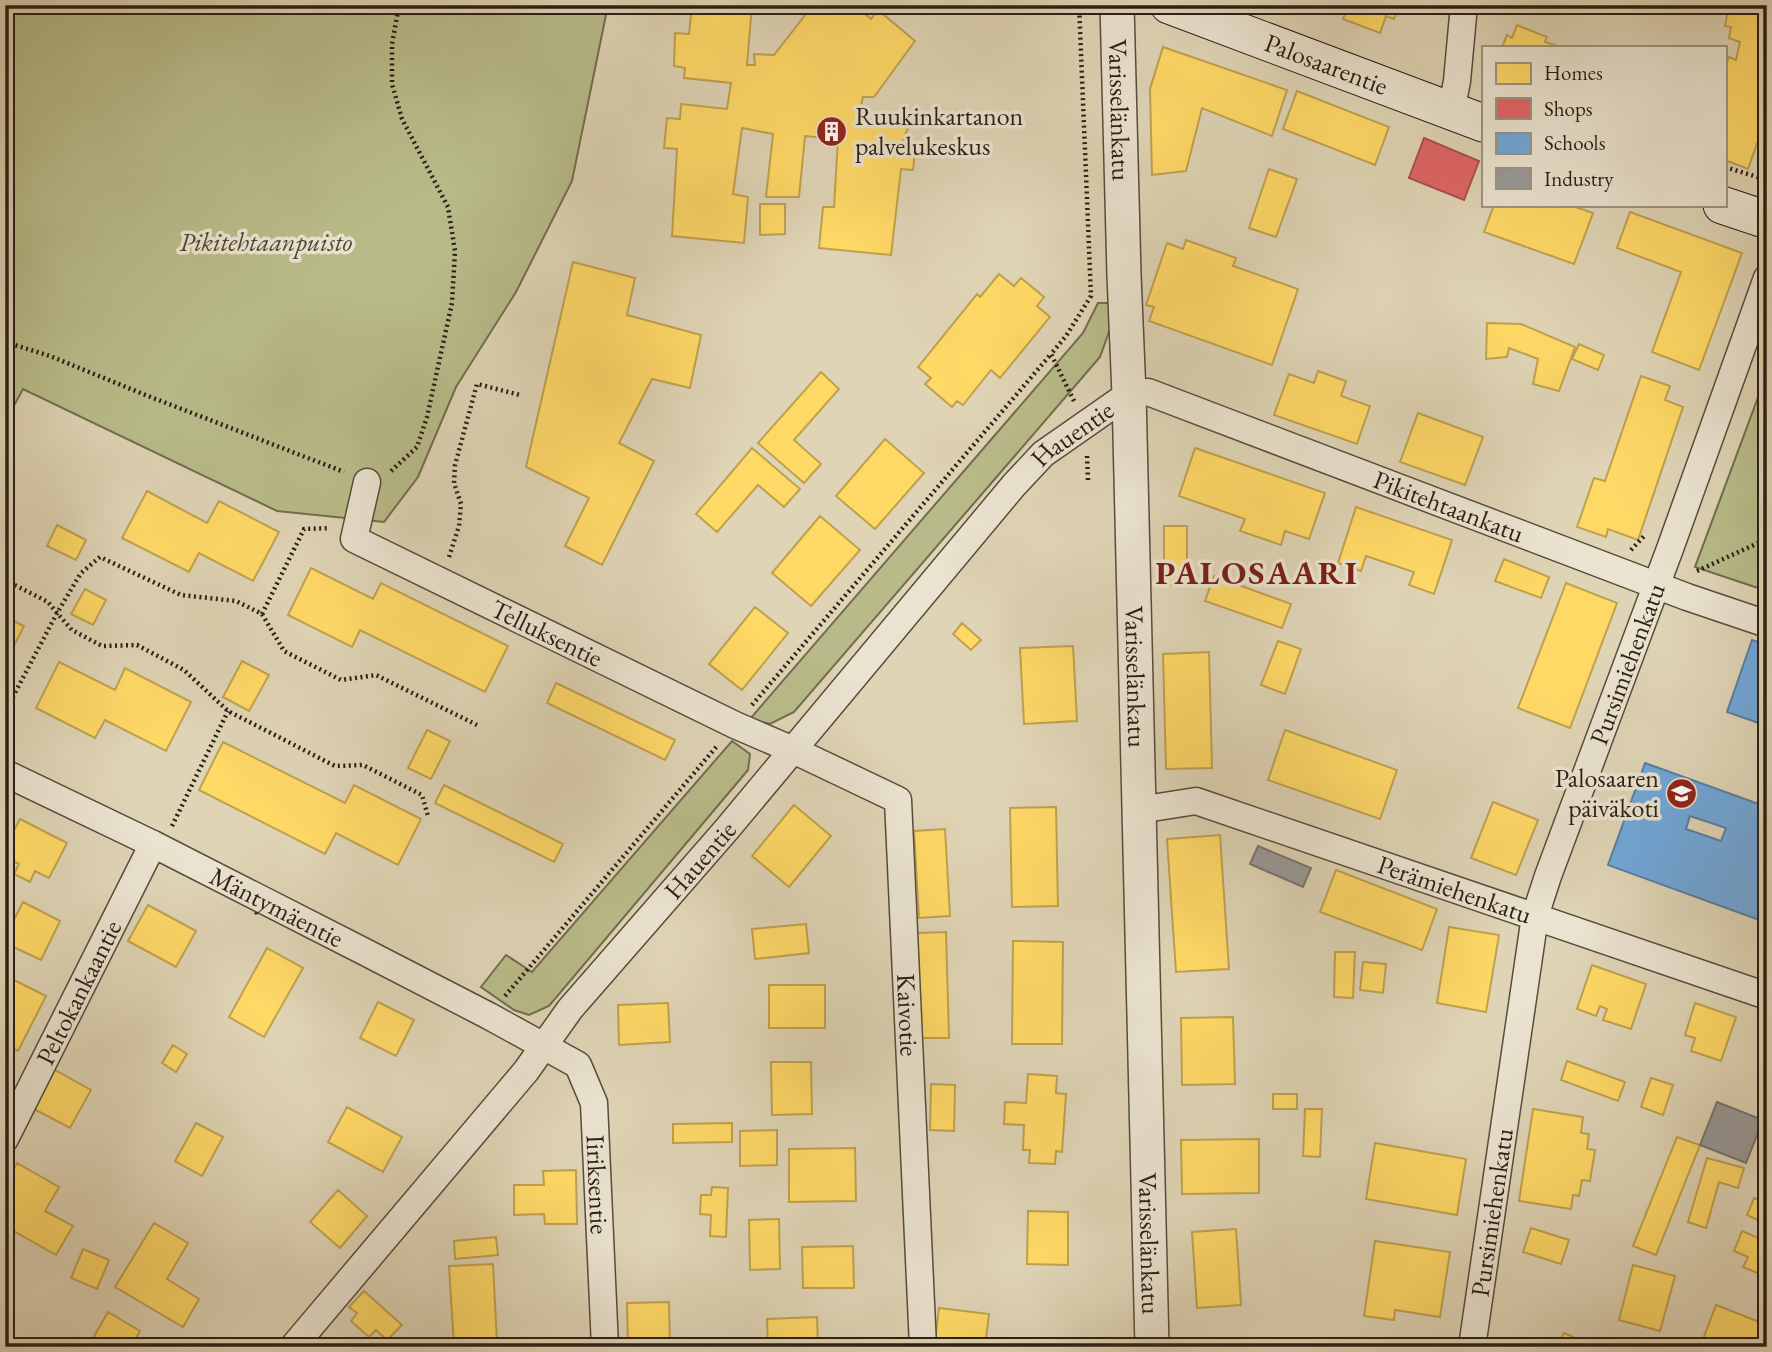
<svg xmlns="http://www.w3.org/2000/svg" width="1772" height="1352" viewBox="0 0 1772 1352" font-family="'EB Garamond',serif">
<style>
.green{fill:#b8bb89;stroke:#716d4f;stroke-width:2}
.homes{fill:#ffd966;stroke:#bfa14e;stroke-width:2}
.shops{fill:#e06666;stroke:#a9514e;stroke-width:2}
.schools{fill:#6fa8dc;stroke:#5a7fa0;stroke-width:2;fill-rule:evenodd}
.industry{fill:#999;stroke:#787471;stroke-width:2}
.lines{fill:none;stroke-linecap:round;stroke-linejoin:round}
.minor-casing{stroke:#574c3d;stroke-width:29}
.tertiary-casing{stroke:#574c3d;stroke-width:36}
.secondary-casing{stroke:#2a1f15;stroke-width:39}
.path{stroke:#2a1f15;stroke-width:4.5;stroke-dasharray:2 3.5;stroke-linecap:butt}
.minor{stroke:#eae3cf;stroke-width:26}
.tertiary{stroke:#eae3cf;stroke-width:33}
.secondary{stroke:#eae3cf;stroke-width:37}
.labels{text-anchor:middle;stroke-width:7;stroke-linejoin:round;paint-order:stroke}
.street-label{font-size:26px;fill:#2a1f15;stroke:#eae3cf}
.poi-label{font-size:26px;fill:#2a1f15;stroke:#eae3cf;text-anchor:start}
.park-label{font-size:26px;font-style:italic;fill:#4e4632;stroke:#eae3cf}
.district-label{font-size:33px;font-weight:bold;letter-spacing:2px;fill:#7a1f14;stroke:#eae3cf}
</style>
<rect width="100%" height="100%" fill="#dfd4b5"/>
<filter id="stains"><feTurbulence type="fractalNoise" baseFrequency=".00286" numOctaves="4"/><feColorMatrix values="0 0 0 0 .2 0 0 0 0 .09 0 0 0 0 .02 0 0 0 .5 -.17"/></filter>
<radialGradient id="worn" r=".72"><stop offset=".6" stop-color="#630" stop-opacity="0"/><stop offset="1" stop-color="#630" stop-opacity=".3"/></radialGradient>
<path class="green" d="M5 5H608L572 181 516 292 456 387 418 477 384 522 277 511 23 389 5 422Z
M1098 303H1109L1110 329 1100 357 794 712 770 724 750 719 1083 333Z
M1767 373V591L1695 567Z
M732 741 750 754 748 770 549 1006 529 1015 514 1010 481 987 506 955 532 972Z"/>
<path class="homes" d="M692 5H752L747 65H755L754 54 774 55 813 5H855L871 19 878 10 915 41 874 97H863L858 118 908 128 902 142 916 143 913 170 901 169 891 255 819 248 823 207H834L838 139 805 136 799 197H766L773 134 742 128 733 194 748 197 744 243 672 236 677 149 664 148 667 118 680 119 681 104 727 109 731 83 684 78 685 68 674 66 675 33 689 34Z
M1309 5H1399L1394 19 1386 16 1380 33 1343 19 1345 14 1334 10 1333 14Z
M1729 5H1767V115L1748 169 1725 160V68L1729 57 1736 60 1740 42 1729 38 1731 27 1725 26Z
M1517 25 1547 37 1545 42 1560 47H1502L1507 35 1512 38Z
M1163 47 1287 90 1272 136 1202 108 1186 171 1152 175 1150 89Z
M1297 91 1389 127 1375 165 1283 129Z
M1269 169 1297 179 1276 237 1249 228Z
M760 204H785V234L760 235Z
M1494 205H1570L1593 213 1574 264 1484 232Z
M1630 212 1742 253 1699 370 1652 352 1681 272 1617 248Z
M1186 240 1236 258 1233 266 1298 289 1272 365 1149 321 1154 307 1146 305 1167 243 1183 249Z
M573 262 635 278 627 315 701 335 690 388 652 379 619 443 654 461 602 565 565 546 589 498 526 467Z
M999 274 1014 286 1021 278 1044 297 1037 306 1050 317 1000 378 991 370 963 405 957 401 952 407 925 384 931 378 918 367 977 294 980 297Z
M1487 323 1521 324 1575 347 1559 391 1533 384 1538 359 1509 348 1507 357 1486 359Z
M1579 344 1604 355 1598 370 1572 359Z
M1318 371 1346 381 1341 396 1370 406 1357 444 1274 415 1289 374 1314 383Z
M821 372 839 389 794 440 821 464 804 483 758 443Z
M1641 376 1670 386 1665 400 1683 407 1638 540 1608 529 1606 537 1577 527 1594 478 1605 481Z
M1418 413 1483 437 1465 485 1400 462Z
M885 439 924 473 875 529 836 496Z
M752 448 800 489 784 507 758 485 717 532 696 514Z
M1195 448 1325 493 1309 539 1285 531 1281 545 1240 531 1245 519 1179 496Z
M147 491 207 523 219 501 279 532 253 581 199 553 189 572 122 538Z
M1356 507 1452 540 1434 594 1409 585 1414 572 1366 556 1361 571 1338 563Z
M820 516 860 550 811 606 772 573Z
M57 525 86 540 76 560 47 546Z
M1164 526H1187V585H1164Z
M1504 559 1549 577 1541 598 1495 581Z
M311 568 373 599 381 583 508 646 485 692 360 630 352 647 288 615Z
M1214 576 1291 604 1282 628 1205 601Z
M1566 583 1617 603 1570 728 1518 708Z
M85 589 106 600 93 625 71 614Z
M755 607 788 633 742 690 709 664Z
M5 617 24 626 5 663Z
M962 623 981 640 971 650 953 634Z
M1278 641 1301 649 1285 694 1261 685Z
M1073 646 1077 721 1024 724 1020 648Z
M1209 652 1212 768 1166 769 1163 654Z
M242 661 269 675 249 711 223 697Z
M59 662 115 690 125 668 191 702 166 751 105 720 95 738 36 708Z
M556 683 675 740 665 760 547 703Z
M427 730 450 741 431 779 408 768Z
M1285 730 1397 770 1380 819 1268 780Z
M223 742 345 803 354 785 421 819 398 865 336 833 325 854 199 790Z
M444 785 563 844 554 862 435 803Z
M1493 802 1538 820 1516 875 1471 858Z
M794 805 831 836 789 887 752 856Z
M1056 807 1058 906 1012 907 1010 808Z
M20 819 67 843 49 878 35 871 30 882 14 874 19 864 5 857V847Z
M945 829 950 916 919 918 914 831Z
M1220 835 1229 969 1176 972 1167 839Z
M1336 870 1437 909 1422 950 1320 912Z
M23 902 60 921 41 960 5 943V937Z
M148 905 196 931 176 967 128 941Z
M806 924 809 953 755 959 752 929Z
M1449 927 1499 935 1486 1012 1437 1003Z
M946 932 949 1038H921L917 933Z
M1013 941 1063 942 1062 1044H1012Z
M267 948 303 968 264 1037 229 1017Z
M1335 952H1355L1353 998 1334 997Z
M1363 962 1386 964 1383 993 1360 990Z
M1592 965 1646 984 1631 1029 1603 1020 1607 1009 1600 1006 1596 1016 1577 1009Z
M12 979 46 996 18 1051 5 1044V991Z
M769 985H825V1028H769Z
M378 1002 414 1020 396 1056 360 1038Z
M668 1003 670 1042 619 1045 618 1005Z
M1695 1003 1736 1017 1721 1061 1691 1051 1695 1038 1685 1035Z
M1233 1017 1235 1084 1182 1085 1181 1018Z
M173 1045 187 1054 176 1072 162 1063Z
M1567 1061 1625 1082 1618 1101 1561 1080Z
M771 1062H811L812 1114 772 1115Z
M55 1070 91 1090 70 1128 34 1109Z
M1028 1074 1057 1076 1056 1093 1066 1094 1062 1152 1056 1151 1055 1164 1029 1163 1030 1150H1023L1024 1125 1004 1124 1005 1102 1026 1103Z
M1651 1078 1673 1085 1663 1115 1641 1107Z
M931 1084 955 1085 954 1131 930 1130Z
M1273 1094H1297V1109H1273Z
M347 1107 402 1137 383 1172 328 1142Z
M1305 1109H1322L1320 1157 1303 1156Z
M1533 1109 1583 1117 1581 1133 1589 1134 1587 1149 1595 1150 1590 1181 1582 1180 1579 1196 1573 1195 1571 1209 1519 1201Z
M196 1123 223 1137 202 1176 175 1161Z
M732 1123V1142L673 1143V1124Z
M777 1130V1165L740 1166V1131Z
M1677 1137 1700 1145 1656 1255 1633 1246Z
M1259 1139V1193L1182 1194 1181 1140Z
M1375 1143 1466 1159 1457 1215 1366 1199Z
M855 1148 856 1201 789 1202V1149Z
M1707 1158 1744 1168 1738 1188 1719 1182 1706 1228 1688 1222Z
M17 1163 59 1187 45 1211 73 1226 56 1255 5 1226V1184Z
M576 1170 577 1224H545L544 1214 514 1215V1185H544L543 1171Z
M712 1187 728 1188 726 1237 710 1236 711 1215 700 1214 701 1195H711Z
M338 1190 367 1216 340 1248 310 1222Z
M1754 1198 1767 1203V1277L1743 1267 1748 1257 1734 1251 1742 1231 1758 1238 1764 1223 1747 1215Z
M1028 1211 1068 1212V1265L1027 1264Z
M779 1219 780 1269 750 1270 749 1220Z
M154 1223 188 1243 167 1279 199 1299 183 1327 115 1287Z
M1531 1228 1569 1240 1561 1264 1523 1252Z
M1236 1229 1241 1305 1197 1308 1192 1232Z
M496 1237 498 1255 455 1259 454 1241Z
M1375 1241 1450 1252 1440 1317 1395 1310 1394 1320 1364 1316Z
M853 1246 854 1288H803L802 1247Z
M83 1249 109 1260 97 1289 71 1278Z
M493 1264 497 1343 454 1346 449 1266Z
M1633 1265 1675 1276 1660 1331 1619 1320Z
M364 1291 402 1325 387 1340 376 1330 369 1337 351 1321 357 1313 349 1307Z
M669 1302 670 1347H628L627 1303Z
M1716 1305 1767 1325V1334L1762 1347H1700Z
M939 1308 989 1314 985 1347 935 1341Z
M108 1312 140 1331 131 1347 120 1341 116 1347H88Z
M817 1317 818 1347H768L767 1319Z
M1564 1333 1593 1346 1592 1347H1557Z
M1071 1341V1347H1019V1344Z"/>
<path class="shops" d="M1424 138 1479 161 1464 200 1409 178Z"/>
<path class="schools" d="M1752 640 1767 645V726L1727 712Z
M1645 763 1767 807V898L1759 920 1608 865ZM1690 816 1726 828 1721 841 1686 829Z"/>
<path class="industry" d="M1258 846 1311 868 1303 887 1250 864Z
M1717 1102 1763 1120 1746 1163 1700 1145Z"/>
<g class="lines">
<defs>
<g id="minor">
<path d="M1451 112 1457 81 1464 5"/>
<path id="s1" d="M367 482 354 539 735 725 793 750 898 800 923 1347"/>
<path id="s2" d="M5 773 153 844 363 951 489 1016 578 1065 594 1103 605 1347"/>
<path id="s3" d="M1139 810 1196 801 1767 996"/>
<path id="s4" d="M5 1139 153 844"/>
<path id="s5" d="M293 1347 526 1071 570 1009 727 829 1014 485 1043 454 1129 394 1148 392 1687 597 1767 624"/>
<path id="s6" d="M1472 1347 1535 916 1548 876 1671 546 1767 278"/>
</g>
<g id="tertiary">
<path id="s7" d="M1117 5 1124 275 1129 394 1152 1347"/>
</g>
<g id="secondary">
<path id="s8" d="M1169 5 1483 123"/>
<path d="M1722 205 1767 220"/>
</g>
</defs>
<use href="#minor" class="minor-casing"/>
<use href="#tertiary" class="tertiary-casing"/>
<use href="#secondary" class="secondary-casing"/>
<path class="path" d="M1725 167 1767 180
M5 342 50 356 143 394 344 472
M1074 401 1051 354 1066 336 1091 296 1079 5
M1087 456 1088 480
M391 471 417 447 427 417 452 303 455 251 448 207 402 119 392 84V44L399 5
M1631 550 1644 536
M449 557 459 526 461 504 454 483 455 465 477 384 520 395
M1697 571 1767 539
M5 580 48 602 57 613 81 573 100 557 181 595 236 601 262 614 284 651 341 680 376 675 477 725
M262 614 304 529 330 528
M752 705 1051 354
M5 712 57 613 72 630 102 646 137 645 184 670 228 711 335 766 363 765 422 795 428 816
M172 826 228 711
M505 996 717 746
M1765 1347 1767 1341"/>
<use href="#minor" class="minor"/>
<use href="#tertiary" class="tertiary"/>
<use href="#secondary" class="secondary"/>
</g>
<defs>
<symbol id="building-disc" viewBox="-11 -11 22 22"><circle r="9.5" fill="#8f2418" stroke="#eae3cf"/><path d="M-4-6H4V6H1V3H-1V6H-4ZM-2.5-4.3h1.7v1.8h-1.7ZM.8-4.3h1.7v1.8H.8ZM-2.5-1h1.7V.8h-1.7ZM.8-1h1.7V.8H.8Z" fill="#fff"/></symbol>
<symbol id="school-disc" viewBox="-11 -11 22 22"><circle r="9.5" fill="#8f2418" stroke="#eae3cf"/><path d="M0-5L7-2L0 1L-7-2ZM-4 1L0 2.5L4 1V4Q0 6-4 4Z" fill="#fff"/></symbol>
</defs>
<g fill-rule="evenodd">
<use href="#building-disc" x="814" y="114" width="35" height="35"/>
<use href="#school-disc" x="1664" y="776" width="35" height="35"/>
</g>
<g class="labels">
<g class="street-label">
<text dy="9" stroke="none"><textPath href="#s8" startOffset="168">Palosaarentie</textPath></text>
<text dy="9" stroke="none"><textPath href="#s7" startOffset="105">Varisselänkatu</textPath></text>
<text dy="9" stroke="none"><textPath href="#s5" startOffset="1202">Hauentie</textPath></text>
<text dy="9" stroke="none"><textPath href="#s5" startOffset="1612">Pikitehtaankatu</textPath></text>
<text dy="9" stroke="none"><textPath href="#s1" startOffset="273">Telluksentie</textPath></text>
<text dy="9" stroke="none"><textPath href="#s6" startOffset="704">Pursimiehenkatu</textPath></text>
<text dy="9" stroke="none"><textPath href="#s7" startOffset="672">Varisselänkatu</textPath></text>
<text dy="9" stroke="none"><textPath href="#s5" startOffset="635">Hauentie</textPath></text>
<text dy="9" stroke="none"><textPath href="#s3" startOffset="331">Perämiehenkatu</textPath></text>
<text dy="9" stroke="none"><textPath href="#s2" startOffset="303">Mäntymäentie</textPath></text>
<text dy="9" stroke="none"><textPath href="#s4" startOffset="164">Peltokankaantie</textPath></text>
<text dy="9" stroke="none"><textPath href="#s1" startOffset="877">Kaivotie</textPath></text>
<text dy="9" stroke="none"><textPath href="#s2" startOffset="766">Iiriksentie</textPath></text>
<text dy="9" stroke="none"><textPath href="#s6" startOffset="136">Pursimiehenkatu</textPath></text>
<text dy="9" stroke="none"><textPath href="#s7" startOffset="1239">Varisselänkatu</textPath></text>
</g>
<g class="poi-label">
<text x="855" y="125">Ruukinkartanon<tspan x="855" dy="30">palvelukeskus</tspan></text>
<text x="1659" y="787" text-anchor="end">Palosaaren<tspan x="1659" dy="30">päiväkoti</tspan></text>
</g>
<g class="park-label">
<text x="266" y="251">Pikitehtaanpuisto</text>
</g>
<g class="district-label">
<text x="1257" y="584">PALOSAARI</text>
</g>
</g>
<rect width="1772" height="1352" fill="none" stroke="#dfd4b5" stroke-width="28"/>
<rect x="7" y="7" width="1758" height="1338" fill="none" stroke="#2a1f15" stroke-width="3.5"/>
<rect x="14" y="14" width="1744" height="1324" fill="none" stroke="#2a1f15" stroke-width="2"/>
<rect x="1482" y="46" width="245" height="161" fill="#eae3cf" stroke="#9d9585" stroke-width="2"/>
<rect x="1496" y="63" width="35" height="21" fill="#ffd966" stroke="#9d9585" stroke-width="2"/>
<text x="1544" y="80" font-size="21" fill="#2a1f15">Homes</text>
<rect x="1496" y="98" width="35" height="21" fill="#e06666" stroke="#9d9585" stroke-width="2"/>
<text x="1544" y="116" font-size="21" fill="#2a1f15">Shops</text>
<rect x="1496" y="133" width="35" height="21" fill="#6fa8dc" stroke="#9d9585" stroke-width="2"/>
<text x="1544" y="150" font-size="21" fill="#2a1f15">Schools</text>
<rect x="1496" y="168" width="35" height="21" fill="#999999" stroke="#9d9585" stroke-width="2"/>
<text x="1544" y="186" font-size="21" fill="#2a1f15">Industry</text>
<rect width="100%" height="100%" filter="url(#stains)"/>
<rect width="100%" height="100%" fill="url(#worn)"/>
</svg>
